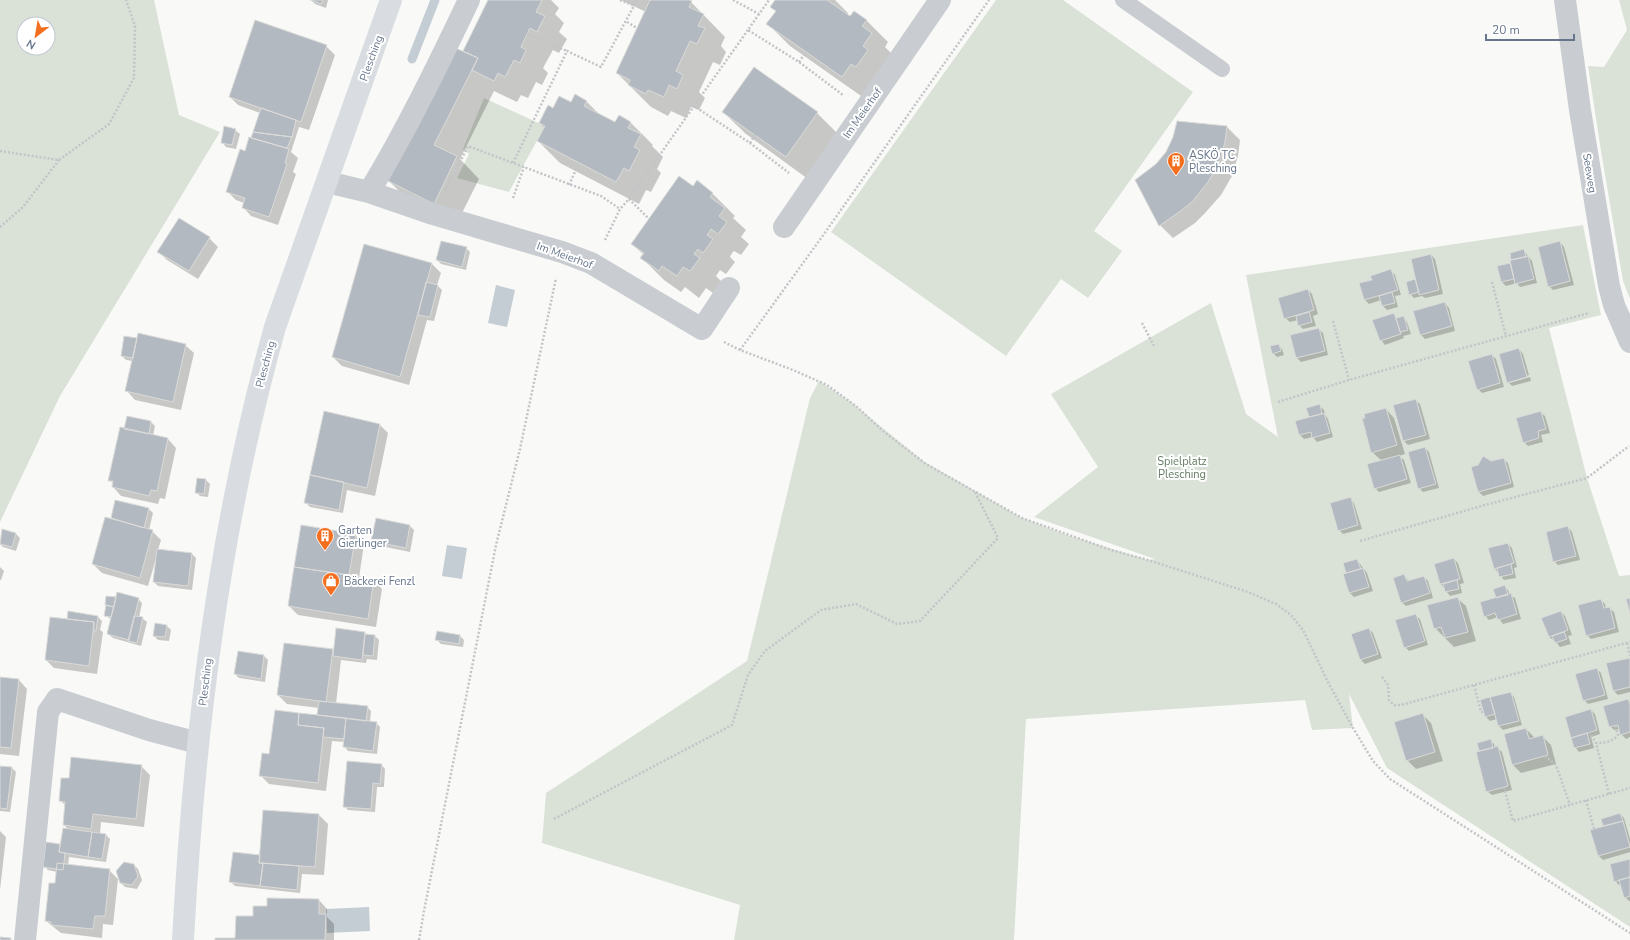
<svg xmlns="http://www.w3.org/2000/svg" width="1630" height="940" viewBox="0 0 1630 940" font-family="'Nunito Sans',sans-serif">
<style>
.green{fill:#dae2d8;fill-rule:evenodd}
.water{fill:#c4cdd4}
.shadow{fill:#0003}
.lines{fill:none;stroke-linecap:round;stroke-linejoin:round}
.stream{stroke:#c4cdd4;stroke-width:9}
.building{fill:#b2b9c1;stroke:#dbdbd9}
.path{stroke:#c2c4c7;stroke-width:2.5;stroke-dasharray:2 2;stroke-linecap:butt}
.lane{stroke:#c9ccd1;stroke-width:16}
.street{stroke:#c9ccd1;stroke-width:22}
.secondary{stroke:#d9dde2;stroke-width:22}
.labels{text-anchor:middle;stroke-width:4;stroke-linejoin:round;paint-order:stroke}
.street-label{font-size:11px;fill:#66758b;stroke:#fff}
.poi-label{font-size:11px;fill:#66758b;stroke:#fff;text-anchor:start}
.park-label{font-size:11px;fill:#637b61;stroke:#fff}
</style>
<rect width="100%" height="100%" fill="#f9faf7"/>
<path class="green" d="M0 0H154L179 115 220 132 60 396 0 522ZM24 24H48V48H24Z
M996 0H1063L1193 92 1094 231 1122 251 1088 298 1061 279 1006 356 831 232Z
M1619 0H1630V299L1623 281 1601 151 1588 66 1604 67 1627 30Z
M484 98 545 126 509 192 457 178 469 154 463 149Z
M1583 225 1601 315 1549 328 1587 478 1619 576 1630 575V927L1387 768 1349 694 1353 728 1312 730 1305 700 1026 719 1014 940H734L740 905 542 843 546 793 747 661 810 398 819 381 852 403 923 461 1022 518 1067 535 1148 560 1155 559 1034 517 1098 467 1051 394 1211 303 1246 414 1278 437 1246 275Z"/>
<path class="water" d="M496 285 515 290 507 327 488 323Z
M447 545 467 548 462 579 442 576Z
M369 907 370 931 327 933 326 909Z"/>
<path class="shadow" d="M311 0H328L326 8 315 4Z
M490 0H551L559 8 555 14 564 23 559 32 567 39 559 53 553 50 543 68 548 73 542 85 536 82 528 98 521 95 517 102 494 91 460 159 479 179 456 225 411 203 389 181 464 52Z
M621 0H686L691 2 725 37 721 46 726 52 720 65 713 62 699 92 705 98 699 110 691 107 686 118 671 111 668 116 651 107 617 73 646 12Z
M777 0H835L848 13 847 15 850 18 866 20 888 42 885 47 894 56 864 98 790 46 768 24 776 12 772 7Z
M326 46 335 55 309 130 299 127 291 152 298 158 293 172 296 174 278 225 251 216 243 207 244 203 236 200 227 191 252 139 260 113 238 105 230 97Z
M587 102 601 116 615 123 630 122 653 145 652 146 663 157 657 169 661 173 651 192 646 190 639 204 560 163 538 141 545 128 540 123 553 109 571 103Z
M723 112 817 113 839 135 808 179 746 134Z
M1178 122 1227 127 1240 140 1238 156 1232 176 1221 195 1205 213 1195 223 1173 238 1160 225 1136 181 1157 165 1167 153 1174 138Z
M235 130 240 134 236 149 226 147 222 142Z
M693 187 712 193 735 216 733 218 746 230 741 237 749 244 741 255 734 251 732 253 730 257 735 262 726 274 720 270 716 276 721 281 713 293 706 288 699 298 685 287 681 292 664 280 642 258 644 255 632 244Z
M179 219 209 238 218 247 198 279 167 260 159 252Z
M1560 242 1564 247 1574 285 1553 290 1549 286Z
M365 245 432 264 441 273 437 285 442 290 434 321 427 320 409 385 342 366 333 357Z
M466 248 470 252 466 270 441 264 437 260Z
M1524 251 1532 261 1537 283 1520 287 1517 283 1506 286 1502 282 1498 266 1511 264Z
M1431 255 1435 259 1443 294 1425 298 1422 296 1414 298 1410 294 1407 282 1416 280Z
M1391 271 1395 275 1401 295 1395 296 1398 307 1387 310 1383 306 1381 300 1369 304 1365 300 1360 284 1373 280Z
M1308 290 1312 294 1318 314 1313 316 1316 326 1303 329 1299 325 1298 320 1290 322 1285 318Z
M1445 303 1449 308 1455 331 1425 339 1421 335Z
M1393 314 1398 319 1403 318 1407 322 1411 334 1403 336 1404 338 1385 345 1381 340Z
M1318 329 1323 333 1328 355 1301 362 1297 358 1292 336Z
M185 345 194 353 181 410 135 400 127 391 133 361 126 360 122 356Z
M1278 345 1282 349 1284 355 1277 357 1273 353Z
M1519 349 1523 354 1529 375 1509 381V383L1530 377 1531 381 1512 386 1508 382Z
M1492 355 1496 359 1504 387 1482 393 1478 389Z
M1415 400 1420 404 1430 439 1408 445 1404 441 1394 406Z
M1320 406 1324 410 1325 415 1328 419 1333 437 1317 442 1313 437 1304 439 1300 435 1296 422 1310 418 1308 409Z
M1386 409 1394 418 1405 454 1399 456 1404 460 1411 483 1379 492 1375 488 1382 461 1372 452Z
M1540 412 1545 416 1550 433 1541 435 1543 442 1528 446 1524 442Z
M127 417 151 422 155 426 153 436 168 439 176 448 165 499 160 498 158 504 121 496 113 487V484L110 480 125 430Z
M380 425 388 433 375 496 347 490 343 513 310 507 306 503Z
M1425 448 1429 452 1439 488 1423 492 1419 488Z
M1503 459 1508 463 1514 487 1483 496 1479 492 1491 463Z
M198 479 206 480 210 484 208 497 200 496 196 492Z
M1350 498 1354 503 1362 529 1343 534 1339 530Z
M116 501 149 509 153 513 149 530 152 531 161 540 158 550 192 554 196 558 192 590 158 586 154 582 156 562H155L148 586 102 573 93 564 114 520 112 518Z
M302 526 355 535 364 544 359 578 373 580 382 589 376 627 298 615 289 606Z
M410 526 414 530 410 552 376 545 372 541Z
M1568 527 1572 532 1580 560 1558 565 1554 561Z
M3 530 16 534 20 538 16 551 3 547 0 544Z
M1508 544 1512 548 1517 567 1514 568 1516 578 1504 580 1495 569Z
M1454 559 1458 563 1464 583 1460 584 1462 593 1450 596 1441 584 1435 565Z
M1357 560 1367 573 1373 591 1354 597 1350 593 1347 573 1344 564Z
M0 567 4 571 1 580H0Z
M1404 575 1409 582 1424 577 1428 581 1433 598 1406 606 1401 602Z
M1504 586 1508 590 1510 595 1515 598 1521 619 1503 624 1498 617 1489 620 1485 616Z
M1457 598 1466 606 1476 641 1454 647 1435 628Z
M138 599 142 603 139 618H142L147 622 141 646 113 638 108 634 112 620 105 615Z
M1601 600 1605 604 1606 609 1609 608 1614 612 1619 632 1591 639 1587 635Z
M1561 612 1565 616 1572 635 1568 636 1571 644 1560 647 1555 641 1549 637 1543 618Z
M1415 615 1420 619 1428 645 1409 651 1405 647Z
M98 617 102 621 100 630 103 632 97 674 54 668 46 660 68 620Z
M167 626 171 630 169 641 158 640 154 636Z
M1369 629 1373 633 1382 658 1365 664 1361 660Z
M437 632 460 636 464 640 463 647 441 644 436 639Z
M365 633 367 635 375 636 379 640 377 660 367 659 366 663 341 660 336 704 367 707 371 711 370 722 376 723 380 727 377 754 348 751 344 746 345 742 332 741 326 791 269 784 260 775 270 755 318 716 319 708 287 704 278 695 285 644 334 652Z
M264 656 268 660 265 682 239 678 235 674Z
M1630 659V692L1618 695 1614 691Z
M1597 669 1601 673 1608 699 1588 704 1584 700Z
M0 678 19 680 27 689 19 756 0 754Z
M1510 693 1514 697 1522 725 1503 730 1499 726 1497 719 1490 721 1486 717 1481 701Z
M1628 700 1630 702V737L1626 739 1621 734 1620 729 1614 730 1610 726Z
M1591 710 1595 714 1600 734 1591 737 1594 748 1579 752 1575 747Z
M1423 715 1431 723 1443 761 1416 769 1407 760Z
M1526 729 1535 738 1542 736 1551 745 1556 764 1521 773 1513 765Z
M1490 740 1494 744 1495 748H1498L1502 752 1512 790 1492 795 1487 791 1478 743Z
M381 764 385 769 384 787H377L375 812 348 810 344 806Z
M141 766 150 775 144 827 101 822 100 834 106 835 110 839 106 862 69 857 68 866 109 870 118 879 113 925 103 924 102 938 61 933 46 921 56 884 57 872 48 870 44 866 47 843 61 846 68 829 64 825 66 806 60 800 69 780Z
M0 767 12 768 16 772 10 812 0 811Z
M264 811 319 815 328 824 324 875 302 874 300 893 235 886 231 882 261 856Z
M1620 814 1624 818 1630 839V852L1603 860 1599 856 1604 827 1602 819Z
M0 831 6 837 0 890Z
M1630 860V901H1629L1625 897 1621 885H1619L1615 881Z
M134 865 138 869 142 880 137 889 125 887 121 883Z
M319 900 327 909V917L334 924V940H216L236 939 254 917Z"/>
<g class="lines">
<path class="stream" d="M412 59 435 0"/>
</g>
<path class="building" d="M310 0H323L321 4Z
M488 0H542L536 12 545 16 537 32 530 28 527 34 521 47 526 50 520 63 514 60 505 77 498 73 494 81 472 70 478 58 463 51Z
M650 0H689L692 1 689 7 704 14 698 26 705 28 697 44 690 41 676 71 683 75 677 89 669 85 664 97 648 90 646 94 628 85 630 80 616 73Z
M775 0H827L850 16 854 11 867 20 862 26 872 33 863 46 868 50 856 67 851 64 842 77 766 24 776 11 770 7Z
M255 20 327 45 301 122 229 97Z
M453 47 478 58 434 145 457 156 434 204 388 181Z
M754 67 818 112 786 157 722 112Z
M575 94 587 101 584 106 615 122 619 115 631 122 628 128 641 134 634 147 640 150 629 171 624 168 616 182 537 141 545 126 539 123 548 105 553 108 559 96 571 102Z
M261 108 296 120 292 137 253 132Z
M1177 121 1227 126 1225 142 1219 163 1208 182 1193 201 1182 210 1159 226 1135 180 1156 164 1166 152 1173 137Z
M224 126 236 129 232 145 221 143Z
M253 132 292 137 287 148 251 138Z
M249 137 289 149 285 163 287 164 269 217 242 208 245 198 226 192 240 149 245 151Z
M679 176 693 186 697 180 713 193 710 197 725 208 719 216 727 222 718 234 711 229 710 231 707 235 713 239 703 253 698 249 694 254 700 258 690 271 683 267 677 276 662 266 659 271 640 258 644 253 631 244Z
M179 218 210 237 189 271 157 252Z
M441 241 467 247 462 267 436 260Z
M1560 241 1570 281 1548 287 1538 247Z
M364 244 432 263 400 377 332 357Z
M1524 249 1526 257 1511 260 1510 253Z
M1431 254 1439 290 1419 295 1411 259Z
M1528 256 1534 279 1515 284 1510 260Z
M1510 263 1514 279 1501 282 1497 266Z
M1391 269 1398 290 1364 300 1359 283 1372 280 1370 276Z
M1415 279 1419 292 1409 295 1406 282Z
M426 282 438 285 430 317 418 315Z
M1308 289 1314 310 1284 319 1278 298Z
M1392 292 1395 303 1382 306 1379 296Z
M1445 302 1452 326 1420 335 1413 311Z
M1309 312 1312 322 1298 326 1296 316Z
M1394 313 1401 334 1380 341 1372 320Z
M1404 316 1408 330 1400 332 1396 318Z
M1319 328 1325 351 1296 358 1290 335Z
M138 333 186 344 173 402 125 391Z
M124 336 137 338 133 358 121 356Z
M1279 344 1281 351 1272 354 1270 346Z
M1519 348 1527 377 1507 383 1499 354Z
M1492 354 1500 383 1477 390 1468 361Z
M1416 399 1426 435 1403 441 1393 405Z
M1320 404 1322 414 1309 417 1306 408Z
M1386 408 1397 445 1371 453 1362 418H1365L1364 414Z
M324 411 380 424 367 488 310 475Z
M1541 411 1546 429 1538 431 1539 438 1523 443 1516 418Z
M1324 413 1330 433 1312 438 1311 432 1299 435 1295 421Z
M127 416 151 421 149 434 124 429Z
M120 427 168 438 157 491 151 490 149 496 112 487 113 481H108Z
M1425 447 1436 484 1418 489 1408 452Z
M1400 455 1407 479 1374 489 1367 464Z
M1483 456 1491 461 1504 458 1511 483 1478 492 1471 467 1478 465Z
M310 475 344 482 339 510 304 503Z
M197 478 206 479 204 494 195 493Z
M1351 497 1358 525 1338 531 1330 503Z
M115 500 149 508 144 528 111 518Z
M105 517 153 530 140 578 92 564Z
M376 518 410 525 406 548 371 541Z
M301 525 356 534 349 575 294 567Z
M1568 526 1576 556 1553 562 1546 532Z
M2 529 16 533 12 547 0 544Z
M1508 543 1514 563 1494 569 1488 548Z
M157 549 192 553 188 586 153 582Z
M1454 558 1460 579 1440 584 1434 564Z
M1357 559 1361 569 1346 573 1343 563Z
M1511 564 1513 574 1499 577 1497 568Z
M294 567 374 579 368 619 288 606Z
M1363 568 1369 587 1349 593 1343 574Z
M1404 574 1407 581 1424 576 1430 593 1401 603 1393 578Z
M1457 580 1459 589 1445 592 1443 584Z
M1505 585 1508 595 1496 598 1493 589Z
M117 592 139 598 129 640 107 634Z
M1511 593 1517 614 1498 620 1495 613 1484 617 1480 602Z
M106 596 116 597 114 607 105 605Z
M1458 597 1468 632 1445 638 1441 627 1434 629 1427 605Z
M1630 598V614L1626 599Z
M1601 599 1604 608 1610 607 1615 628 1586 636 1578 605Z
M106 605 114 607 111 617 104 616Z
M68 611 98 616 96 631H94V622L67 619Z
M1561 611 1568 630 1549 637 1541 618Z
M1416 614 1425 641 1404 648 1395 620Z
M134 616 143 617 137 643 128 641Z
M50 617 94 622 89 666 45 660Z
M155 623 167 625 165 637 153 636Z
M336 628 365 632 362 660 333 656Z
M1369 628 1378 654 1360 660 1351 634Z
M437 631 460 635 459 644 435 640Z
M1564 632 1567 639 1555 643 1552 636Z
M365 634 375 635 373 656 363 655Z
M284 643 333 649 326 702 277 695Z
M238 651 264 655 261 679 234 674Z
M1630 658V687L1613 691 1606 663Z
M1597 668 1605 695 1583 701 1575 674Z
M0 677 19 679 11 748 0 747Z
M1511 692 1519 721 1498 726 1490 697Z
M1490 697 1495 714 1485 717 1480 700Z
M1628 699 1630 705V732L1620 735 1618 725 1609 727 1603 706Z
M319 701 368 706 366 721 317 715Z
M1591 709 1597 730 1571 738 1565 717Z
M275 710 299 713 298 725 324 728 318 783 259 776 262 753 269 754Z
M299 713 346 718 344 739 323 737 324 728 298 725Z
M1423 713 1435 752 1406 761 1394 722Z
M346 718 377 722 373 751 343 747Z
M1526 728 1529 739 1543 735 1548 755 1512 765 1504 734Z
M1587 733 1590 744 1574 748 1571 738Z
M1491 739 1493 748 1479 751 1477 743Z
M1498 746 1508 786 1486 792 1476 752Z
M71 757 142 765 136 819 93 814 91 829 63 825 65 802 59 801 61 778H69Z
M347 761 382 764 380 784 373 783 371 809 343 807Z
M0 766 12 767 7 809 0 808Z
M263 810 319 814 315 867 259 863Z
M1620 813 1623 821 1603 826 1601 819Z
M1623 821 1630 847 1598 856 1590 830Z
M63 828 92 832 88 857 59 852Z
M92 832 106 834 102 859 88 857Z
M46 842 60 844 59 852 65 853 63 870 43 867Z
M233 852 260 855 259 863H263L260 886 229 882Z
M1630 859V877L1614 882 1610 864Z
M124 862 134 864 138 876 132 885 120 883 116 871Z
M57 863 110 869 105 916H95L93 929 51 925V922L45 921 49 883H55Z
M263 863 299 866 297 890 260 886Z
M1630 877V896L1624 898 1619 880Z
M267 898 319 899V914H326L325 940H215V938H235L236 916H253V906H267Z
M0 937 11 938V940H0Z"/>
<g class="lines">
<path class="path" d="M620 0 635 6
M733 0 759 14 769 0
M759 14 748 30 799 62 843 95
M627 22 637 28
M748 30 694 106 750 143 789 173
M527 34 567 51
M799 62 806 52
M750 143 755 135
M0 151 59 160 109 124 134 78 135 26 126 0
M513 163 567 51 601 67 637 0
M569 185 579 163
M445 191 468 146 601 196 620 209
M513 198 524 167
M629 199 649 219
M0 227 23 207 59 160
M605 240 620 209 629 199 694 106
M1492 282 1506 336
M1333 321 1349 380
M1142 323 1154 346
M724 342 740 350 793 370 827 385 856 406 883 431 926 464 1022 518 1111 550 1148 560 1248 592 1276 604 1291 615 1303 630 1328 682 1353 728 1373 761 1390 779 1630 933
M740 350 819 241 989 0
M1278 402 1349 380 1589 313
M1360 541 1485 505 1587 478 1629 446
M1627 643 1630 656
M1382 677 1388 685 1389 700 1394 705H1401L1630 642
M1474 685 1481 712H1483
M1589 732 1596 743
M1545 756 1556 765 1570 805
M1504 787 1513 821 1630 788
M1609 794 1596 743C1605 743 1612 742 1618 735L1615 725
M1586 800 1594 829
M554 819 732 725 748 675 765 651 821 610 856 604 897 624 920 621 998 538 975 492
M419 940 424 911 496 545 520 449 556 278"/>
<path class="lane" d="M1123 0 1222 69"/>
<path class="street" d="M1565 0 1580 110 1609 286 1614 305 1630 342
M327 182 369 192 433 214 562 252 591 263 702 329 729 288
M369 192C406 131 438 65 469 0
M784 227 940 0
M25 940 48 712 57 699 149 730 198 743"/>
<path class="secondary" d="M183 940C194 733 219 527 275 327L391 0"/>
</g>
<defs>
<symbol id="building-pin" viewBox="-11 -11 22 30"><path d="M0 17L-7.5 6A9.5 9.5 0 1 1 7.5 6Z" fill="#f46e1d" stroke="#fff"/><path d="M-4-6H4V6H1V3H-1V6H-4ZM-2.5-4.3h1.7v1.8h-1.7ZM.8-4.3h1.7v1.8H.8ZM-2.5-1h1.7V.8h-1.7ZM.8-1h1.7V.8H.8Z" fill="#fff"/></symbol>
<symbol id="shop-pin" viewBox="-11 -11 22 30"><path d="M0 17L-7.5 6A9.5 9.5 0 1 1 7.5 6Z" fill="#f46e1d" stroke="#fff"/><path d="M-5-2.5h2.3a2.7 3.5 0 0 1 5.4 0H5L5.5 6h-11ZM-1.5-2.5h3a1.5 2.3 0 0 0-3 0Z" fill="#fff"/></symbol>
</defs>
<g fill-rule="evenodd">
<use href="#building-pin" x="1166" y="151" width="20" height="27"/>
<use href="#building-pin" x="315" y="526" width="20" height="27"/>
<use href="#shop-pin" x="321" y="571" width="20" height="27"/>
</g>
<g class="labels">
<g class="street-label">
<text transform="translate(371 58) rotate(-70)" y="4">Plesching</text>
<text transform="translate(862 113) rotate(-55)" y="4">Im Meierhof</text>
<text transform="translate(1590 173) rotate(81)" y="4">Seeweg</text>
<text transform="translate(565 255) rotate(20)" y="4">Im Meierhof</text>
<text transform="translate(265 364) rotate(-75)" y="4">Plesching</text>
<text transform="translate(205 682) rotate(-83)" y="4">Plesching</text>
</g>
<g class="poi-label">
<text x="1189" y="159">ASKÖ TC<tspan x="1189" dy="13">Plesching</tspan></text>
<text x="338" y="534">Garten<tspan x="338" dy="13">Gierlinger</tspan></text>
<text x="344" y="585">Bäckerei Fenzl</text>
</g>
<g class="park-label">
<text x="1182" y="465">Spielplatz<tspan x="1182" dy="13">Plesching</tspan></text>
</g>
</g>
<g transform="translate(36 36) rotate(211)"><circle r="19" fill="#ffffff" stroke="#c2c8d1"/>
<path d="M0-3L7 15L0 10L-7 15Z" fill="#f46e1d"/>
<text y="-6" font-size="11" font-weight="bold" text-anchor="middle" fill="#66758b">N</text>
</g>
<path d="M1486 34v6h88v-6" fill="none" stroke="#66758b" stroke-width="2"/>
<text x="1492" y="34" font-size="12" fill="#66758b" stroke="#ffffff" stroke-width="3" paint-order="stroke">20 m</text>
</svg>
